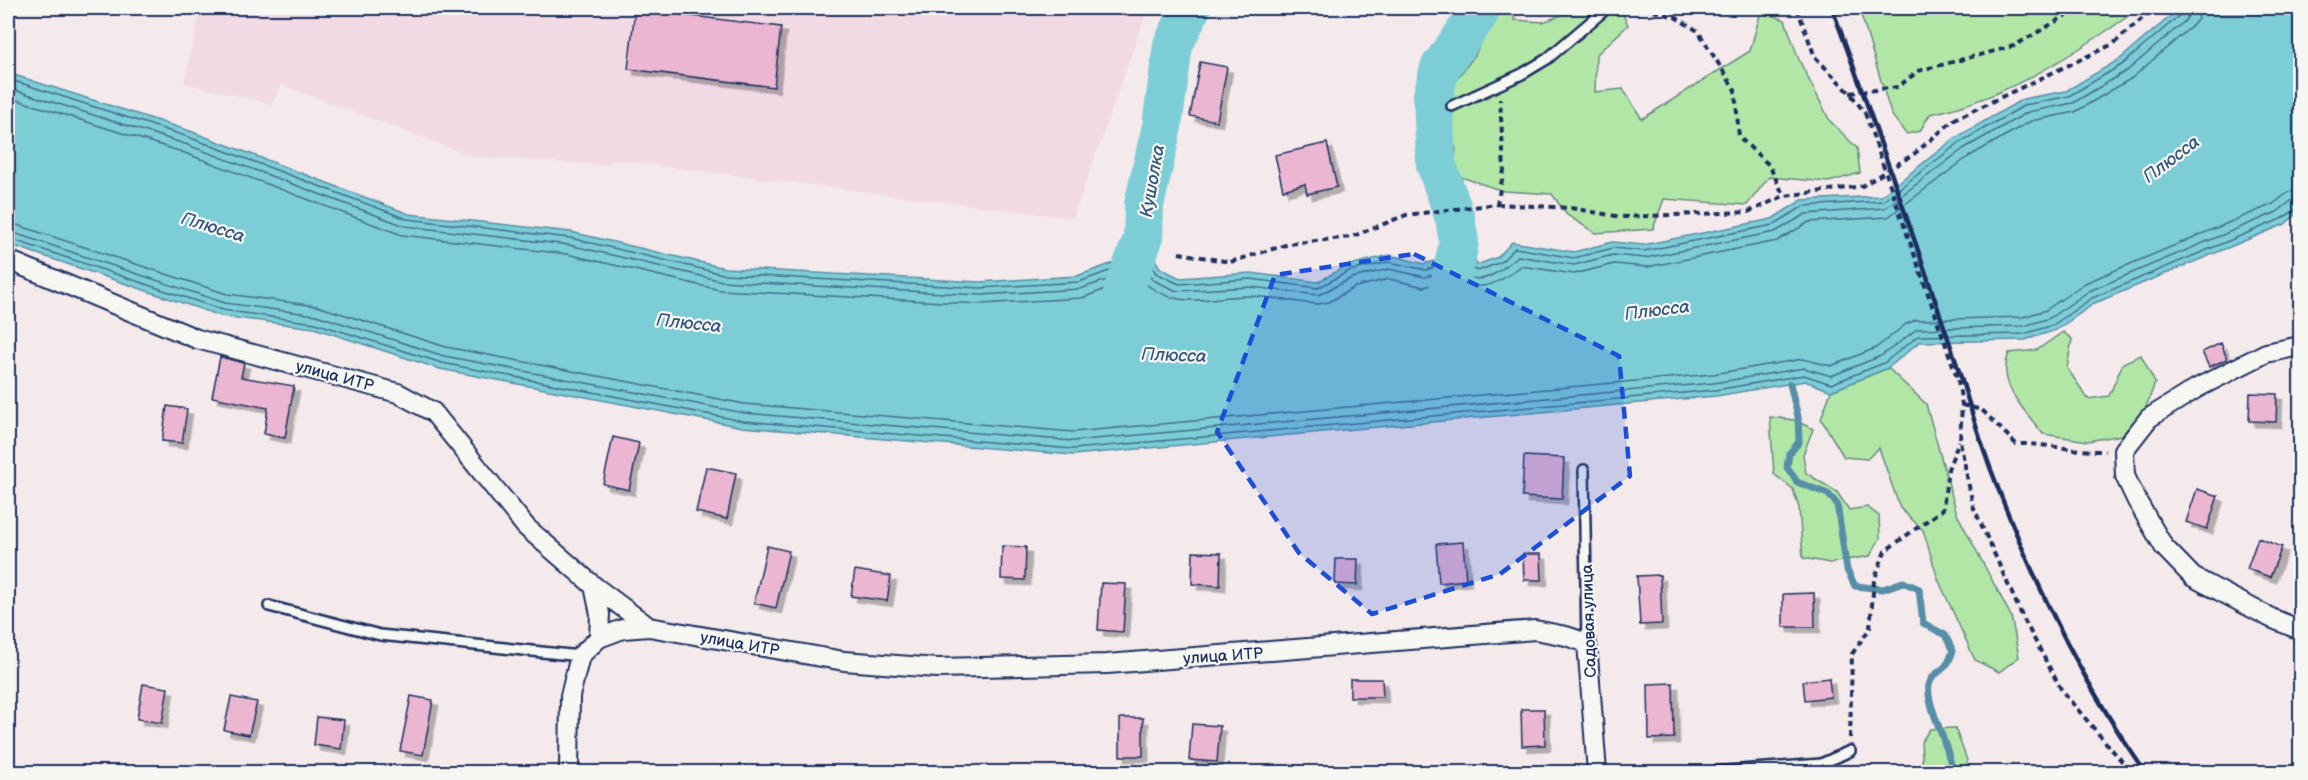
<svg xmlns="http://www.w3.org/2000/svg" width="2308" height="780" viewBox="0 0 2308 780" font-family="'Balsamiq Sans',sans-serif">
<style>
.built{fill:#f1dae3}
.green{fill:#b2e6a7;stroke:#668a82;stroke-width:1.5}
.water{fill:#7dcdd7;stroke:#568ea7;stroke-width:1.5}
.lines{fill:none;stroke-linecap:round;stroke-linejoin:round}
.shore{stroke:#426e8e;stroke-width:1.5}
.stream{stroke:#568ea7;stroke-width:7}
.river{stroke:#7dcdd7;stroke-width:40}
.building{fill:#eab6d1;stroke:#1b2f5e;stroke-width:1.5;filter:url(#shadow)}
.lane-casing{stroke:#1b2f5e;stroke-width:14}
.street-casing{stroke:#1b2f5e;stroke-width:22}
.path{stroke:#1b2f5e;stroke-width:4;stroke-dasharray:6 4.5;stroke-linecap:butt}
.lane{stroke:#f6f6f2;stroke-width:9}
.street{stroke:#f6f6f2;stroke-width:18}
.rail{stroke:#1b2f5e;stroke-width:4.5}
.path-bridge{stroke:#1b2f5e;stroke-width:4;stroke-dasharray:6 4.5;stroke-linecap:butt}
.marked{fill:#1d4ed8;fill-opacity:0.2;stroke:#1d4ed8;stroke-width:4.5;stroke-dasharray:12 8;stroke-linejoin:round}
.labels{text-anchor:middle;stroke-width:4.5;stroke-linejoin:round;paint-order:stroke}
.street-label{font-size:16px;fill:#1b2f5e;stroke:#f6f6f2}
.water-label{font-size:18px;font-style:italic;fill:#34567c;stroke:#f6f6f2}
</style>
<defs>
<filter id="shadow"><feDropShadow dx="5.5" dy="5.5" stdDeviation="0" flood-color="#0004"/></filter>
</defs>
<rect width="100%" height="100%" fill="#f4e9eb"/>
<filter id="ink" filterUnits="userSpaceOnUse"><feTurbulence type="fractalNoise" baseFrequency=".0167" numOctaves="2"/><feDisplacementMap in="SourceGraphic" scale="12" xChannelSelector="R" yChannelSelector="G"/><feConvolveMatrix kernelMatrix="1 2 1 2 8 2 1 2 1" color-interpolation-filters="sRGB"/></filter>
<g filter="url(#ink)">
<path class="built" d="M201 8H1148L1073 218 615 160 604 165 474 157 282 85 272 104 184 83Z"/>
<path class="green" d="M1492 8H1516L1514 20 1543 22 1570 12V8H1620L1628 25 1596 55 1595 92 1623 89 1642 119 1750 51 1761 11 1785 20 1799 60 1830 121 1857 148 1860 173 1829 182 1769 177 1747 205 1664 199 1653 229 1595 233 1567 215 1552 194 1503 191 1452 174 1456 149 1443 123 1452 85 1475 55 1492 16Z
M1859 8H2140C2077 52 2007 99 1930 114L1920 131 1906 134 1891 114Z
M2063 332 2072 339 2067 368 2088 399 2109 396 2123 363 2141 355 2155 383 2146 407 2122 435 2088 441 2043 434C2025 410 1996 385 2009 353L2037 350Z
M1888 368 1926 404 1957 514 2011 616 2019 657 1999 672 1975 660 1938 579 1923 530 1900 508 1879 448 1867 459 1844 457 1821 419 1831 391Z
M1770 417 1794 420 1813 429 1803 455 1806 473 1837 492 1849 510 1867 507 1879 516 1880 538 1870 556 1830 563 1803 558 1799 508 1793 489 1774 474Z
M1955 728 1967 760 1966 772H1923L1921 742 1930 729Z"/>
<path class="water" d="M2180 8H2300V211L2285 224 2095 303 2056 330 2025 340 1919 342 1888 368 1831 391 1805 381 1716 396 1073 455 742 427 440 369 314 328 221 316 8 244V73L190 131 409 214 571 232 725 268 980 282 1077 276 1122 260 1143 239 1160 268 1180 278 1251 273 1318 282 1346 266 1390 255 1424 264 1445 258 1459 242 1471 249 1477 265 1498 257 1512 242 1574 252 1612 242 1643 245 1772 219 1802 200 1881 196 1955 138 2023 99 2066 91 2120 59Z"/>
<g class="lines">
<path class="shore" d="M8 79 188 137 407 219 570 238 723 274 981 288 1079 282 1125 265 1141 251 1156 273 1179 284 1251 279 1318 288 1349 271 1389 262 1426 270 1448 263 1461 251 1466 253 1472 268 1478 271 1501 262 1515 248 1574 258 1613 248 1644 251 1773 225 1804 206 1883 201 1959 143 2025 105 2069 96 2123 64 2181 14 2183 8
M8 88 185 144 405 226 569 245 722 281 981 295 1080 289 1127 273 1139 263 1153 280 1177 291 1251 287 1318 295 1352 278 1389 269 1425 277 1450 270 1460 264C1463 267 1465 273 1469 276 1484 287 1507 265 1518 256L1574 265 1613 255 1645 258 1775 232 1806 214 1885 208 1963 149 2028 112 2073 103 2128 70 2186 20 2191 8
M8 97 182 152 402 235 567 254 720 290 980 304 1082 298 1137 277C1177 312 1201 297 1248 296 1271 296 1295 303 1318 304L1329 302 1355 287 1389 279 1424 287 1457 278C1479 296 1502 281 1521 266L1574 274 1614 264 1647 267 1777 241 1809 222 1888 217 1968 157 2031 121 2075 112 2132 78 2192 26 2198 19 2200 8
M8 222 227 294 317 306 446 347 745 404 1073 432 1713 374 1803 359 1831 366 1876 348 1906 324 1916 320 2023 317 2046 310 2085 283 2273 204 2289 192 2300 190
M8 231 225 303 316 315 444 356 744 413 1073 441 1714 383 1804 368 1831 376 1881 356 1917 329 2024 326 2050 318 2089 291 2277 212 2291 201 2300 199
M8 238 223 310 315 323 442 363 743 421 1073 449 1715 390 1804 375 1831 384 1884 363 1918 336 2024 334 2053 325 2092 298 2281 219 2300 207"/>
<path class="stream" d="M1790 384 1798 417 1799 442 1789 454 1787 467 1797 482 1828 494 1837 504 1847 570 1855 586 1883 589 1903 582 1919 589 1923 623 1945 635 1953 651C1951 655 1950 661 1947 664 1942 672 1932 673 1929 685 1925 704 1951 748 1952 772"/>
<path class="river" d="M1123 291 1143 239 1144 205 1162 126 1173 45 1191 8
M1448 295 1459 242 1455 218 1436 164 1433 95 1440 68 1479 13 1480 8"/>
</g>
<path class="building" d="M635 9 781 27 774 87 628 69Z
M1200 62 1227 67 1217 121 1190 116Z
M1327 143 1337 187 1307 194 1305 184 1283 190 1275 155Z
M2221 343 2227 359 2209 367 2202 352Z
M220 357 244 363 241 377 294 386 285 438 264 434 268 408 212 397Z
M2250 393 2277 394 2276 422 2249 421Z
M167 406 187 409 182 443 162 441Z
M613 437 639 443 629 490 603 484Z
M1524 456 1564 458 1562 499 1522 497Z
M706 467 736 473 727 519 696 512Z
M2197 489 2218 496 2207 529 2186 522Z
M2258 538 2282 547 2270 577 2247 569Z
M1463 542 1466 580 1439 583 1436 544Z
M767 546 789 551 776 608 754 603Z
M1002 546 1026 547 1025 580 1001 579Z
M1193 552 1221 553 1220 586 1192 584Z
M1523 554H1541L1542 580H1524Z
M1336 559H1358L1357 585 1335 584Z
M855 570 891 576 887 601 851 596Z
M1660 575 1662 624 1640 625 1637 576Z
M1101 583 1126 584 1123 632 1098 630Z
M1814 593 1815 627H1783V594Z
M1829 678 1831 697 1805 700 1803 681Z
M1350 679H1382L1383 697H1350Z
M1673 683 1674 738 1649 739 1648 684Z
M143 684 168 688 162 723 137 719Z
M411 696 433 700 423 755 400 751Z
M231 697 257 702 249 735 224 730Z
M1521 709H1544L1545 745 1522 746Z
M317 717 344 720 341 749 314 745Z
M1120 718H1143V756H1120Z
M1192 724 1220 726 1217 762 1189 760Z"/>
<g class="lines">
<defs>
<path id="lane" d="M1452 106 1522 74 1547 59 1607 8
M1584 470 1587 643
M269 606 380 635 580 656
M1712 772 1821 764 1850 751"/>
<path id="street" d="M8 260 197 339 398 393 433 412 526 527 594 586 649 627 844 661 937 668 1107 664 1535 630 1566 636 1587 643 1597 772
M2300 346 2266 353 2197 388 2149 418 2124 450 2125 476 2137 501 2164 547 2193 577 2271 618 2300 630
M599 638 623 629 649 627
M569 772 570 696 580 656 599 638 600 614 594 586"/>
</defs>
<use href="#lane" class="lane-casing"/>
<use href="#street" class="street-casing"/>
<path class="path" d="M1644 8 1675 17 1698 31 1735 90 1739 137 1769 165 1784 196
M1797 8 1815 57 1850 93 1865 113
M2131 8 2149 11
M1850 93 1898 87 1918 71 2014 46 2079 8
M1497 204 1571 208 1621 217 1748 212 1784 196 1862 186 1914 154 1955 119 2113 44 2154 8
M1179 253 1230 262 1289 244 1351 237 1406 215 1497 204 1504 170 1500 99
M1958 380 1962 405 1960 441 1973 506 2023 618 2062 691 2131 772
M1962 405 1982 410 2016 444C2046 443 2075 452 2105 451
M1850 738 1852 654 1870 628 1874 581 1885 551 1943 509 1948 469 1959 441"/>
<use href="#lane" class="lane"/>
<use href="#street" class="street"/>
<path class="rail" d="M1832 8C1874 121 1913 235 1952 350 1966 391 1977 434 1993 475 2032 579 2081 681 2145 772"/>
<path class="path-bridge" d="M1865 113 1958 380"/>
</g>
</g>
<path class="marked" d="M1414 254 1619 356 1630 476 1500 574 1372 614 1299 553 1217 432 1275 275Z"/>
<g class="labels">
<g class="street-label">
<text transform="translate(335 375) rotate(15)" y="6">улица ИТР</text>
<text transform="translate(1588 621) rotate(-92)" y="6">Садовая улица</text>
<text transform="translate(740 643) rotate(10)" y="6">улица ИТР</text>
<text transform="translate(1223 655) rotate(-4)" y="6">улица ИТР</text>
</g>
<g class="water-label">
<text transform="translate(2171 159) rotate(-37)" y="6">Плюсса</text>
<text transform="translate(1152 181) rotate(-80)" y="6">Кушолка</text>
<text transform="translate(213 227) rotate(17)" y="6">Плюсса</text>
<text transform="translate(1657 310) rotate(-7)" y="6">Плюсса</text>
<text transform="translate(689 323) rotate(6)" y="6">Плюсса</text>
<text transform="translate(1174 355) rotate(2)" y="6">Плюсса</text>
</g>
</g>
<rect width="2308" height="780" fill="none" stroke="#f6f6f2" stroke-width="30"/>
<rect x="15" y="15" width="2278" height="750" fill="none" stroke="#1b2f5e" stroke-width="2" filter="url(#ink)"/>
</svg>
